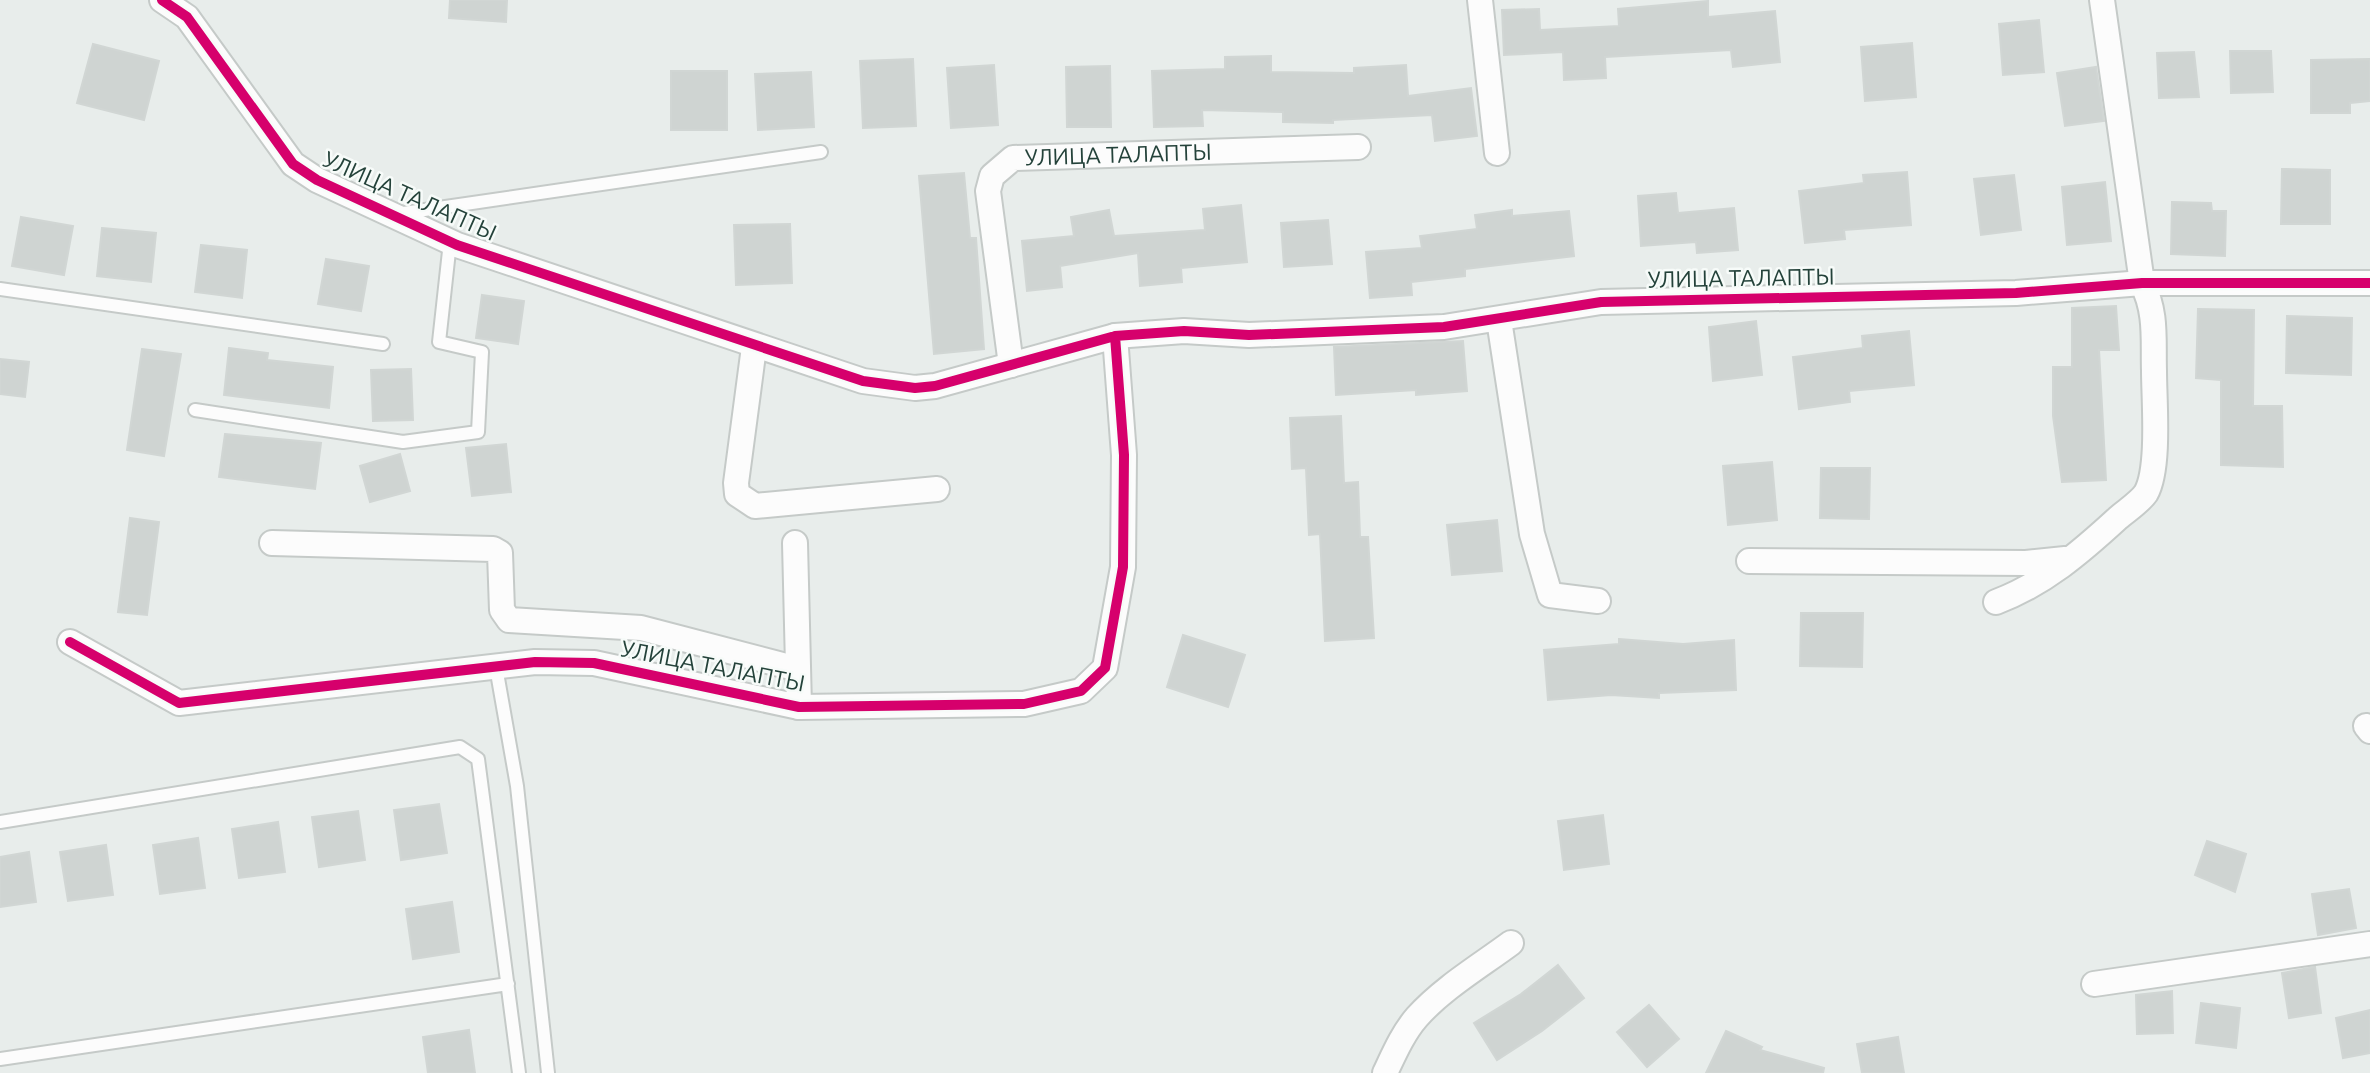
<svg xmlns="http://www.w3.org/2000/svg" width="2370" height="1073" viewBox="0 0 2370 1073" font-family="Ubuntu,sans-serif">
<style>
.building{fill:#cfd4d2;stroke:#d1d6d4;stroke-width:2}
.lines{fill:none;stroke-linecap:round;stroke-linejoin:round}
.lane-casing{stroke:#c5cac8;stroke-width:16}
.street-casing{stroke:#c5cac8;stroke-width:28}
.lane{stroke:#fcfcfc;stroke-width:12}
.street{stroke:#fcfcfc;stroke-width:24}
.cycleway-casing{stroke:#f7fbf9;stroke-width:15}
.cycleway{stroke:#d6006c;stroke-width:10}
.labels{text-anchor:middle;stroke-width:5;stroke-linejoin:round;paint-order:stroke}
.street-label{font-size:23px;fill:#24423a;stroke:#f7fbf9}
</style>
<rect width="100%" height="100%" fill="#e8edeb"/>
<path class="building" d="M450 0H507L506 22 449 18Z
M1708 1V17L1775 11 1780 62 1733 67 1731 50 1605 57 1606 78 1564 80 1563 52 1504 55 1502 10 1539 9 1540 30 1619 26 1618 9Z
M2039 20 2044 72 2003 75 1999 24Z
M1912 43 1916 97 1865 101 1861 47Z
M93 44 159 61 144 120 77 103Z
M2230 51H2271L2273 92 2231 93Z
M2194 52 2199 97 2159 98 2157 53Z
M1271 56V72L1354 73V68L1406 65 1408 96 1471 88 1477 136 1435 141 1432 115 1333 120V123L1283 122V112L1202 110 1203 126 1154 127 1152 71 1225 69V57Z
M913 59 916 126 863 128 860 61Z
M2370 59V101L2350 103V113H2311V60Z
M994 65 998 125 951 128 947 68Z
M1110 66 1111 127H1067L1066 67Z
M2096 67 2104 121 2065 126 2057 73Z
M671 71H727V130H671Z
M811 72 814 127 758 130 755 74Z
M2282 169 2330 170V224H2281Z
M1907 172 1911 225 1844 230 1845 239 1805 243 1799 191 1864 183 1863 175Z
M964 173 970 238H976L984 349 934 354 919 176Z
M2014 175 2021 230 1981 235 1974 179Z
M2105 182 2111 241 2067 245 2062 187Z
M1676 193 1678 213 1734 208 1738 250 1697 253 1696 242 1641 246 1638 196Z
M2172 202 2211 203 2212 211H2226L2225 256 2171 254Z
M1241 205 1247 262 1181 268 1182 282 1140 286 1138 253 1060 266 1062 287 1027 291 1022 241 1074 236 1071 217 1109 210 1114 236 1205 230 1203 209Z
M1512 210V216L1569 211 1574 256 1465 269V276L1411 282 1412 295 1370 298 1366 252 1422 248 1420 236 1477 229 1475 215Z
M21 217 73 226 64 275 12 266Z
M1328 220 1332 264 1284 267 1281 223Z
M790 224 792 283 736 285 734 225Z
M102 228 156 233 151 282 97 276Z
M201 245 247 250 242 298 195 292Z
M326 259 369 266 361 311 318 304Z
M482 295 524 301 518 344 476 338Z
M2116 306 2119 350H2099L2106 480 2062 482 2053 416V367H2072V308Z
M2198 309 2254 310 2253 406H2282L2283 467 2221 465V380L2196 378Z
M2287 316 2352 318 2351 375 2286 373Z
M1756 321 1762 375 1713 381 1709 327Z
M1909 331 1914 385 1849 391 1850 402 1799 409 1793 357 1863 348 1862 336Z
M1463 341 1467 391 1416 395V390L1336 395 1334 347Z
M229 348 268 353 267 360 333 367 329 408 224 395Z
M142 349 181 354 164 456 127 450Z
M0 359 29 362 25 397 0 394Z
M411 369 413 420 373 421 371 370Z
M1341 416 1344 483 1358 482 1360 537H1368L1374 638 1325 641 1320 534 1309 535 1306 468 1292 469 1290 418Z
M225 434 321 443 315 489 219 477Z
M506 444 511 492 472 496 466 448Z
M400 454 410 491 370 502 360 466Z
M1772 462 1777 520 1728 525 1723 466Z
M1821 468H1870L1869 519 1820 518Z
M130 518 159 522 147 615 118 612Z
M1497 520 1502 571 1452 575 1447 525Z
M1801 613H1863L1862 667 1800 666Z
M1183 635 1245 655 1228 707 1167 687Z
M1619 639 1683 644 1734 640 1736 690 1659 693V698L1611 695 1548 700 1544 650 1619 644Z
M439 804 447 853 401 860 394 810Z
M358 811 365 860 319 867 312 817Z
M1603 815 1609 864 1564 870 1558 821Z
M278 822 285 872 239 878 232 829Z
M198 838 205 888 160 894 153 845Z
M2207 841 2246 854 2235 892 2195 875Z
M106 845 113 895 68 901 60 852Z
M29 852 36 902 0 907V857Z
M2349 889 2356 928 2318 935 2312 894Z
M452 902 459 952 413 959 406 909Z
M1558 965 1584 998 1542 1031 1497 1060 1474 1023 1521 994Z
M2315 967 2321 1013 2289 1018 2282 973Z
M2172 991 2173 1033 2137 1034 2136 995Z
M2201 1003 2240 1008 2236 1048 2196 1043Z
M1649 1005 1679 1039 1647 1067 1617 1032Z
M2370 1010V1053L2343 1058 2336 1018Z
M469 1030 475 1073H428L423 1037Z
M1726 1031 1762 1047 1760 1050 1824 1068 1823 1073H1706Z
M1898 1037 1904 1073H1862L1857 1044Z"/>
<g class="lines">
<defs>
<path id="lane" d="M397 214 821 152
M0 289 383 344
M195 410 403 442 478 432 482 352 439 342 450 242
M496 667 517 786 548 1073
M0 822 460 747 478 759 519 1073
M0 1059 508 984"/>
<g id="street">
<path d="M162 0 187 17 293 164 317 180 457 245 863 381 915 388 935 386 1115 336 1184 331 1249 335 1444 327 1601 302 2016 293 2142 283H2370"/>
<path d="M1480 0 1497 153"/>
<path d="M1499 320 1532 534 1550 595 1598 601"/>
<path d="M754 347 736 483 737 494 755 506 937 489"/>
<path id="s1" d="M1011 365 988 191 992 176 1013 158 1358 147"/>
<path d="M272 543 493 549 500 553 502 610 509 620 641 628 798 669"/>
<path d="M795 543 799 707"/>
<path d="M1749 561 2026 563 2065 559"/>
<path d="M1996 602C2044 584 2081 552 2118 518 2126 511 2140 502 2146 493 2160 468 2154 400 2154 371 2153 339 2157 313 2142 283L2102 0"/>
<path d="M70 642 179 703 535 662 594 663 799 707 1024 704 1081 691 1105 668 1123 567 1124 455 1115 336"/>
<path d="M2366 726 2370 731"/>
<path d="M2094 984 2370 944"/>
<path d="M1385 1073C1394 1054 1403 1033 1417 1017 1443 988 1480 966 1511 943"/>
</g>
</defs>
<use href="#lane" class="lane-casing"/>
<use href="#street" class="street-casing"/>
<use href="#lane" class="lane"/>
<use href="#street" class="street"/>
<defs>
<path id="cycleway" d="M162 0 187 17 293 164 317 180 457 245 863 381 915 388 935 386 1115 336 1184 331 1249 335 1444 327 1601 302 2016 293 2142 283H2370
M70 642 179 703 535 662 594 663 799 707 1024 704 1081 691 1105 668 1123 567 1124 455 1115 336"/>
</defs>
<use href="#cycleway" class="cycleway-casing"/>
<use href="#cycleway" class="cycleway"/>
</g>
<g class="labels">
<g class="street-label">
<text dy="8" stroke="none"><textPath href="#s1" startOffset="324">УЛИЦА ТАЛАПТЫ</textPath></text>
<text transform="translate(410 196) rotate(24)" y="8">УЛИЦА ТАЛАПТЫ</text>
<text transform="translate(1741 278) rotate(-1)" y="8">УЛИЦА ТАЛАПТЫ</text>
<text transform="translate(713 666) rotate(11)" y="8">УЛИЦА ТАЛАПТЫ</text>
</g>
</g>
</svg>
